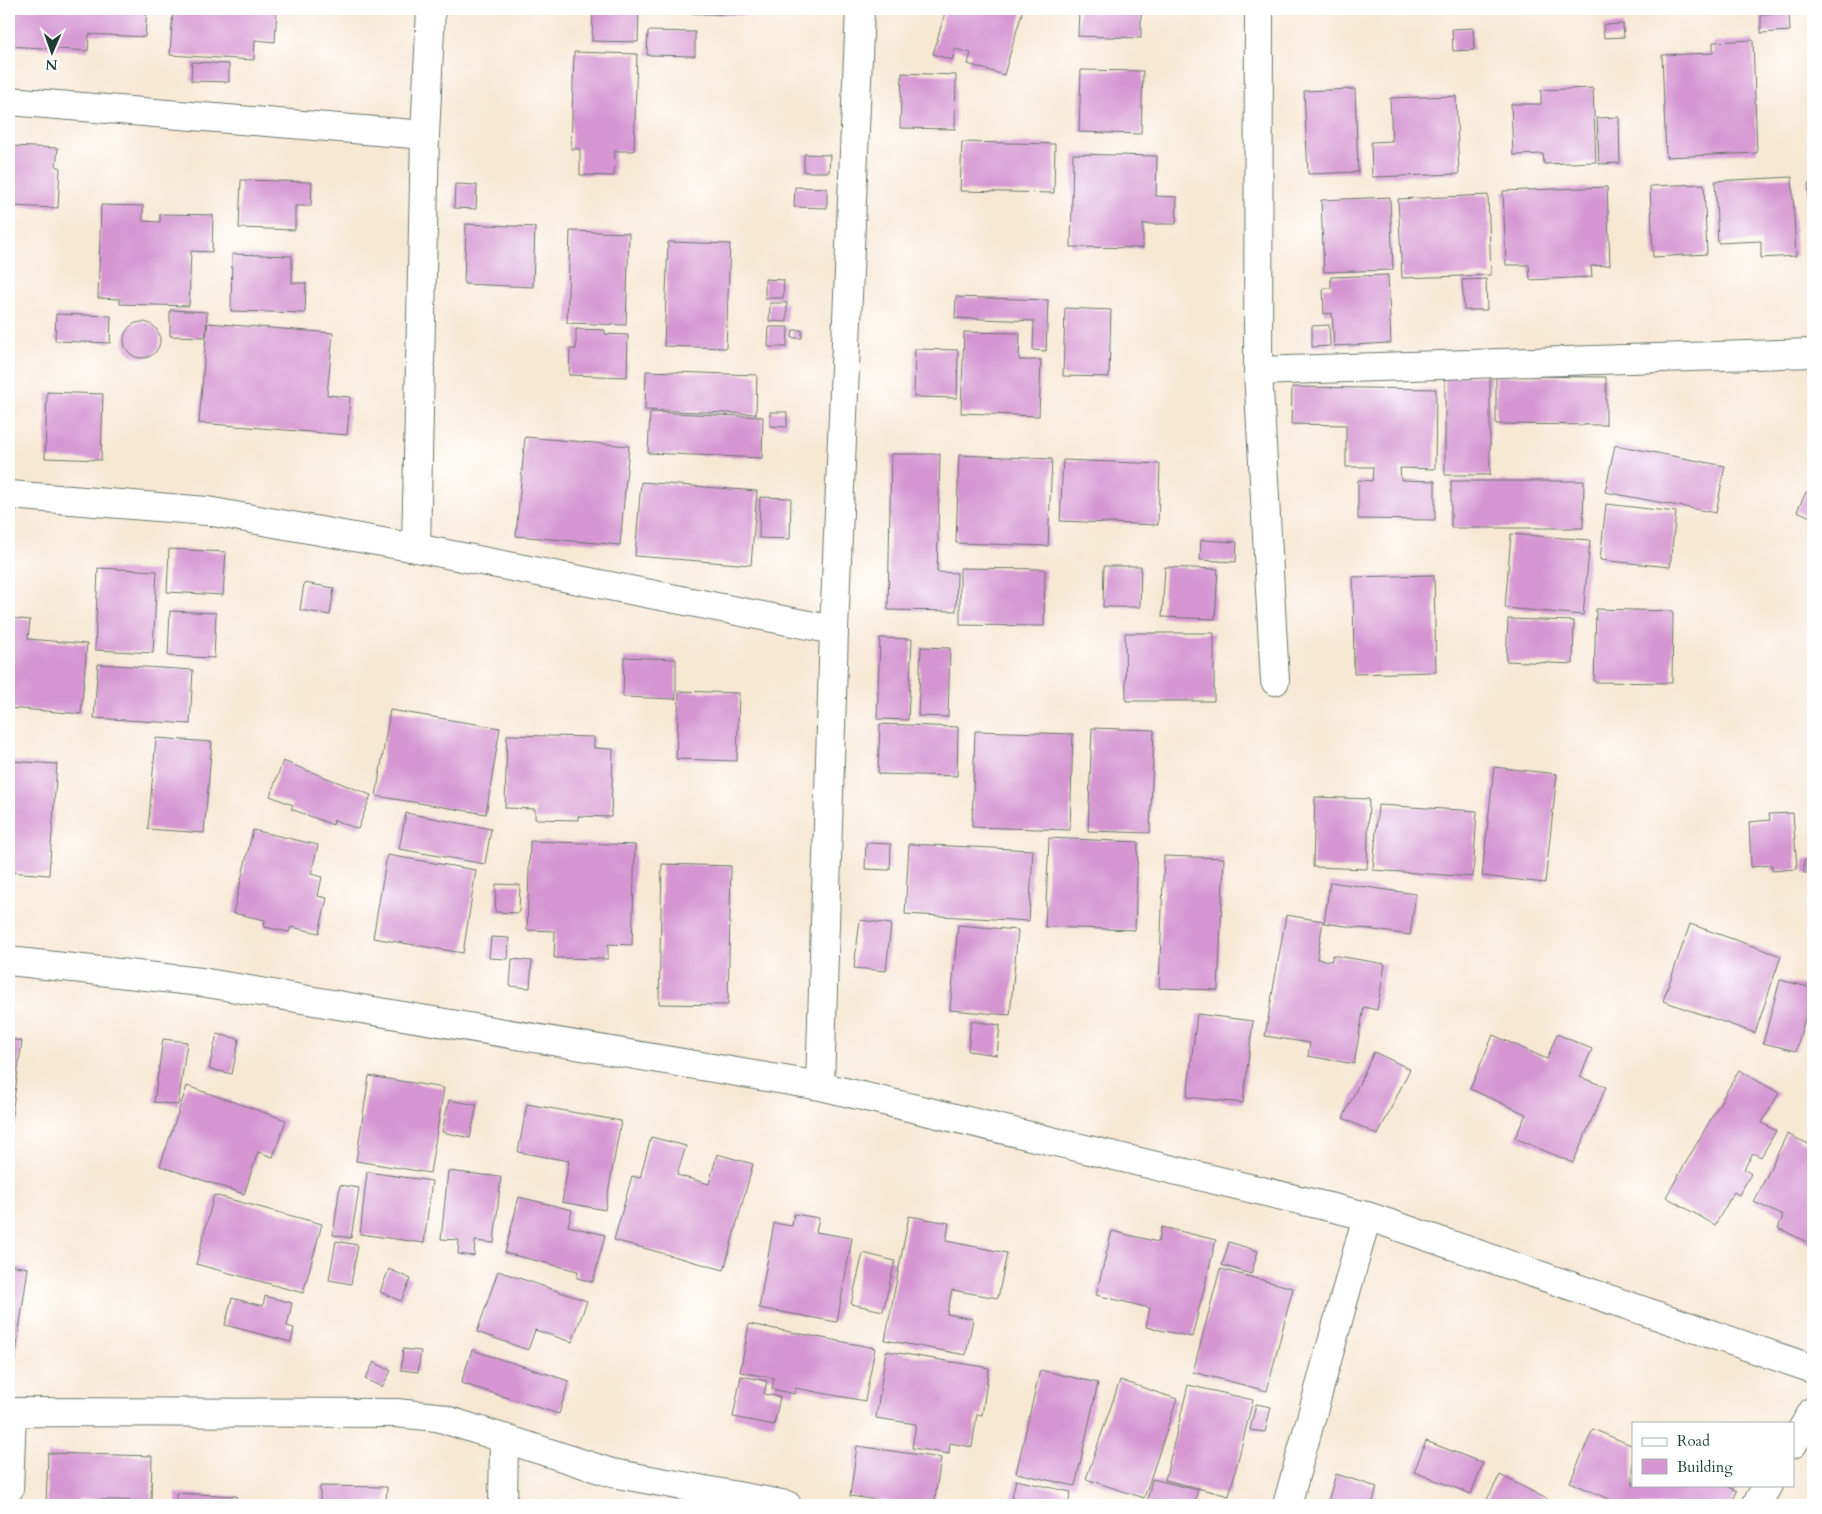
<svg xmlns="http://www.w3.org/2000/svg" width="1822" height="1514" viewBox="0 0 1822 1514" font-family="Cardo,serif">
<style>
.building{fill:#d596d2}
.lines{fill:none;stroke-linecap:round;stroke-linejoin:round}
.minor-casing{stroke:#6b796c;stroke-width:30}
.minor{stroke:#fff;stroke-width:28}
</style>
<rect width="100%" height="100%" fill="#fff"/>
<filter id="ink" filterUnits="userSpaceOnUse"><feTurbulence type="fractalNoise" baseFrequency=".02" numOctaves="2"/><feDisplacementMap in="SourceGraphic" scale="10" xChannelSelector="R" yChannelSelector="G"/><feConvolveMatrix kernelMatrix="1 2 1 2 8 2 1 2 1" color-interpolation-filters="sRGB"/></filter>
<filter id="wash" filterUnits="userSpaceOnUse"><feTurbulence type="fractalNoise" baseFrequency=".0096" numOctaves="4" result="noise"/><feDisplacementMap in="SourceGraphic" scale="20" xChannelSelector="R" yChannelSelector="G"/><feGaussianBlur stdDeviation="1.12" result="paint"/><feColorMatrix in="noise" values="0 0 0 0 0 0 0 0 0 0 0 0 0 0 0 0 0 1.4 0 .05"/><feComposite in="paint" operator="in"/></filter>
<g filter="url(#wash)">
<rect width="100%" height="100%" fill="#f7e8d4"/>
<g id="blocks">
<path class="building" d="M9 9H147L145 37 89 34 88 51 9 46Z
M173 9H277L275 42 255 40 254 60 170 55Z
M593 9H639L638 42 592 41Z
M676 9H745V15L676 13Z
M946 9H1023L1004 75 968 64 971 53 955 49 952 60 933 54Z
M1079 9H1141V38L1078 36Z
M1789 12 1790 31 1761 33V14Z
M1623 24 1624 37 1604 38 1603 25Z
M1473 28 1474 50 1453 51 1452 29Z
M648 31 695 32V56L647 55Z
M1753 40 1757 153 1666 157 1662 55 1713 53V42Z
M574 52 637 54 634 151H615L614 176 580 175V149H571Z
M192 62 229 64V82L191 81Z
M1081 70 1143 71 1141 134 1079 132Z
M902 73 956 75 955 129 900 128Z
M1593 88 1596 162 1544 164 1543 154 1513 155 1511 104H1541V90Z
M1355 89 1358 172 1308 174 1304 91Z
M1456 96 1459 174 1372 177 1371 142 1392 141 1390 98Z
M1619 117 1620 163 1599 164 1597 118Z
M962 142 1055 144 1054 193 960 191Z
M9 146 58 148 56 167H60L58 208 9 206Z
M804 154 830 155 829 172H804Z
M1073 154 1157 156 1156 196 1177 197 1176 224H1143V248L1071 247Z
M1792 177 1796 256 1761 258V241L1718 243 1715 181Z
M241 180 312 182 311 206H295V230L239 228Z
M1813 183V265H1812L1808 184Z
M455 184 477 185 476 209 454 208Z
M1704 184 1707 254 1653 257 1650 186Z
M795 187 827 188V208L794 207Z
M1607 187 1610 265 1591 266 1592 277 1530 280 1529 265H1506L1503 191Z
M1488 195 1491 275 1402 278 1398 199Z
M1390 197 1393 270 1324 272 1321 200Z
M101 205 143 206V221L160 222V214L213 215 212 252 191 251 189 306 120 304V299L98 298Z
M466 224 535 227 533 287 464 284Z
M570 231 629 233 626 325 567 323Z
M668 242 730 244 726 348 664 346Z
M232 254 292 256V283H306L305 313 231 311Z
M1388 275 1391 343 1334 346 1332 313 1324 314 1323 288H1331V277Z
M765 279 784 280 783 298H765Z
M1486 279 1487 310H1464L1462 280Z
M956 297 1048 300 1046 351 1033 350 1034 321 955 318Z
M770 303H787V322L769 321Z
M1065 308 1111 310 1109 377 1063 376Z
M170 310 207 312 206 336 208 323 333 333 327 395 350 397 347 435 199 423 206 337 170 336Z
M56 314 111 316 110 343 55 341Z
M124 340a18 18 0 1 1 36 0a18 18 0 1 1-36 0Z
M1329 325 1330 346 1312 347V326Z
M769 327H788L787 347H768Z
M576 329 605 330V334L628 335 627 377 569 375 570 349H576Z
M793 330H802V338H792Z
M964 332 1020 333 1019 360H1041L1039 416 961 413Z
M915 349 958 350 957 398 914 397Z
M646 371 757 375 756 414 645 410Z
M1445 376H1490V475H1445Z
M1496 376 1606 377V425L1496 424Z
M1292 387 1436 389 1435 469 1400 468 1401 480 1435 481V520L1358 519V480L1372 481 1373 467H1346V425L1291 424Z
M47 392 103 394 101 460 45 458Z
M650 412 763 417 762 458 648 453Z
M770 412H787V427L770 426Z
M525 437 629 446 620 545 516 536Z
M1615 445 1725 466 1716 513 1605 492Z
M891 454H940L937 572 957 573 956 611 888 610Z
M959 455 1052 459 1048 546 956 543Z
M1063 460 1160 464 1158 525 1060 521Z
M1451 481H1584L1583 528H1451Z
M641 482 757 491 751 565 635 556Z
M1806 492 1813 495V518L1797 511Z
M760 497 791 498 790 539 759 538Z
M1606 504 1676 512 1670 567 1600 560Z
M1511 534 1590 540 1583 615 1505 608Z
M1201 540 1237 542 1236 562 1200 560Z
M169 549 226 552 223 595 167 592Z
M1104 566H1141L1140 607H1103Z
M1165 567 1218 569 1215 619 1162 617Z
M98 568 157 571 153 653 95 650Z
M960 568 1045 569 1044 626 960 625Z
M1434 575 1436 672 1354 674 1353 577Z
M304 583 334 588 330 615 300 610Z
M1596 609 1673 611 1672 683 1594 682Z
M170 611 216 613 214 658 168 656Z
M9 618 30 620 28 639 87 644 81 714 9 708Z
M1508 619 1574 621 1573 664 1506 661Z
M1125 633H1214V701H1126Z
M880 638 912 639 908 720 877 719Z
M921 647 950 648 948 717 918 716Z
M624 657 676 659V699L623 697Z
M98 664 193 670 190 724 94 718Z
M679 691 739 693 737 761 676 759Z
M390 710 500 728 486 814 376 796Z
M880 724 958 727 957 776 878 774Z
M1092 728 1154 730 1150 833 1088 831Z
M975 731 1073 734 1070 830 972 827Z
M507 735 594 737V748L613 749 611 817 578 816V820L535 819V809L505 808Z
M156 738 212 742 204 833 148 829Z
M9 761 57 764 49 875 9 872Z
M283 761 371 795 358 829 334 820 333 825 291 809 293 805 270 796Z
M1494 767 1557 774 1545 883 1482 876Z
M1315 797 1369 799 1367 869 1313 867Z
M1378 805 1477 811 1473 877 1373 870Z
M406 813 491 829 485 864 399 849Z
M1793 813 1797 869 1772 871V865L1751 867 1749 822 1770 820 1769 814Z
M253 830 318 845 311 874 322 877 318 896 327 898 319 933 291 927 289 932 264 927 265 920 233 913Z
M1049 838 1138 842 1135 930 1045 927Z
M530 841 635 845 632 945 608 944V959L554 958 555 931 527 930Z
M866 843 891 844 890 870 865 869Z
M909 844 1033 850 1029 921 905 914Z
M387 855 476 870 463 953 373 938Z
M1164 856 1224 858 1218 990 1159 988Z
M1813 859V873H1804V860Z
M662 864 731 866 728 1005 659 1004Z
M1330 882 1416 894 1410 935 1324 923Z
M496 884 520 885 519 913 495 912Z
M1286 915 1323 921 1317 959 1332 961V955L1385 964 1377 1010 1364 1007 1354 1064 1308 1056 1310 1043 1265 1036Z
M860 920 891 924 886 971 854 968Z
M1690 924 1781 956 1755 1033 1663 1001Z
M958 925 1018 930 1010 1015 950 1010Z
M491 937 509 938 508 959 489 958Z
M512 959 532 961 530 988 510 986Z
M1780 980 1813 988 1796 1051 1763 1043Z
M1197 1014 1253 1021 1243 1103 1187 1097Z
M971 1021 1000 1025 997 1055 968 1051Z
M217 1034 239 1039 232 1074 209 1069Z
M1557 1034 1592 1049 1580 1077 1606 1087 1573 1163 1515 1138 1526 1114 1470 1089 1493 1035 1547 1059Z
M9 1039 22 1041 10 1129H9Z
M163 1039 187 1042 178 1105 154 1102Z
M1374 1052 1410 1069 1378 1135 1343 1118Z
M1739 1070 1779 1093 1762 1123 1776 1131 1761 1157 1753 1153 1744 1169 1751 1174 1739 1195 1734 1192 1715 1225 1666 1197Z
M369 1076 444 1088 430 1173 356 1161Z
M187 1086 286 1120 273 1157 258 1152 244 1194 160 1166Z
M449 1100 477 1105 470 1138 442 1132Z
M527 1104 621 1121 605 1210 562 1202 569 1161 518 1152Z
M1787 1134 1813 1146V1245L1778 1228 1783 1216 1754 1202Z
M651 1137 686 1146 677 1175 709 1184 717 1154 753 1164 724 1270 614 1240 632 1176 640 1178Z
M448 1171 501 1177 494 1243 475 1241 474 1256 458 1254 459 1240 441 1239Z
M367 1172 432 1181 424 1243 360 1234Z
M340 1185 359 1188 351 1238 333 1235Z
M214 1195 322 1224 303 1293 196 1264Z
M519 1197 572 1210 568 1226 605 1235 593 1282 577 1278 578 1271 505 1253Z
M794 1214 819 1218 816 1232 852 1238 837 1322 759 1308 774 1223 792 1226Z
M909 1216 949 1223 946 1241 1007 1253 998 1298 952 1290 947 1314 973 1319 966 1355 885 1340Z
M1162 1227 1216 1240 1192 1337 1146 1327 1150 1308 1096 1295 1112 1231 1158 1242Z
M336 1241 358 1245 351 1284 329 1280Z
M1229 1242 1258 1251 1251 1274 1222 1265Z
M863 1253 895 1261 883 1311 851 1304Z
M9 1265 28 1268 11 1387H9Z
M389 1269 411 1279 401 1301 380 1292Z
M1220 1269 1293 1288 1267 1391 1193 1372Z
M498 1271 587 1301 572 1342 535 1330 528 1350 477 1332Z
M265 1296 292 1303 287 1326 294 1328 291 1342 225 1325 232 1298 263 1306Z
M749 1324 875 1348 865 1401 795 1388 794 1394 772 1389 774 1378 740 1372Z
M403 1349 421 1351 418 1372 401 1370Z
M472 1350 569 1381 559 1414 461 1383Z
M886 1351 989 1368 982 1415 977 1414 972 1447 950 1443 949 1454 912 1448 916 1424 876 1418Z
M374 1362 391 1371 382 1387 365 1379Z
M1040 1370 1098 1383 1075 1486 1016 1473Z
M741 1376 767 1381 764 1394 780 1397 774 1425 733 1417Z
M1120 1380 1177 1399 1144 1498 1086 1479Z
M1188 1385 1253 1400 1229 1496 1165 1480Z
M1256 1404 1271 1407 1265 1432 1250 1430Z
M1593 1429 1633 1446V1485H1725L1737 1491 1731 1505H1623L1570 1482Z
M1426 1441 1483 1463 1471 1494 1414 1472Z
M857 1446 941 1458 934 1505H914L850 1496Z
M48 1453 152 1456 151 1501 78 1499V1505H46Z
M1336 1474 1377 1487 1372 1505H1327Z
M1500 1475 1549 1500 1546 1505H1484Z
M1152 1479 1198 1490 1194 1505H1146Z
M1016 1480 1071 1492 1068 1505H1010Z
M320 1486 387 1487 386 1505H320Z
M176 1493 237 1496 236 1505H176Z"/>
</g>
</g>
<g filter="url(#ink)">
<use href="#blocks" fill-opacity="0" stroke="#6b796c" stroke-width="1"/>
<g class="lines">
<defs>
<path id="minor" d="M1259 9 1258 371 1275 681
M9 101 425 135
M1258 371 1813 353
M9 495 207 511 416 548 834 630
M416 548 425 135 431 9
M9 961 201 982 820 1086 1367 1216 1813 1369
M820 1086 834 630 860 9
M9 1412 396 1413 437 1417 612 1473 787 1505
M1793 1444 1813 1411
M9 1489 12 1413
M503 1505 504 1438
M1287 1505 1367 1216
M1756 1505 1768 1485"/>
</defs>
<use href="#minor" class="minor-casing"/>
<use href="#minor" class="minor"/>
</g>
</g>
<rect width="1822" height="1514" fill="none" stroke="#fff" stroke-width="30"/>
<rect x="1632" y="1422" width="162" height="65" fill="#ffffff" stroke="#a5b1ae"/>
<rect x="1642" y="1438" width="25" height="8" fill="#ffffff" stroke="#a5b1ae"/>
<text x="1677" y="1446" font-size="15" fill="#1f3d34">Road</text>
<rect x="1642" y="1459" width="25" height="15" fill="#d596d2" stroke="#a5b1ae"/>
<text x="1677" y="1472" font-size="15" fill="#1f3d34">Building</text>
<g transform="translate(52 52) rotate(182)" stroke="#ffffff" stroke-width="4" paint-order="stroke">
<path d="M0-4L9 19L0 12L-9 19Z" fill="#1f3d34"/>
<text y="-8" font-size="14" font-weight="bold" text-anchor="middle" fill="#1f3d34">N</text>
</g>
</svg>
